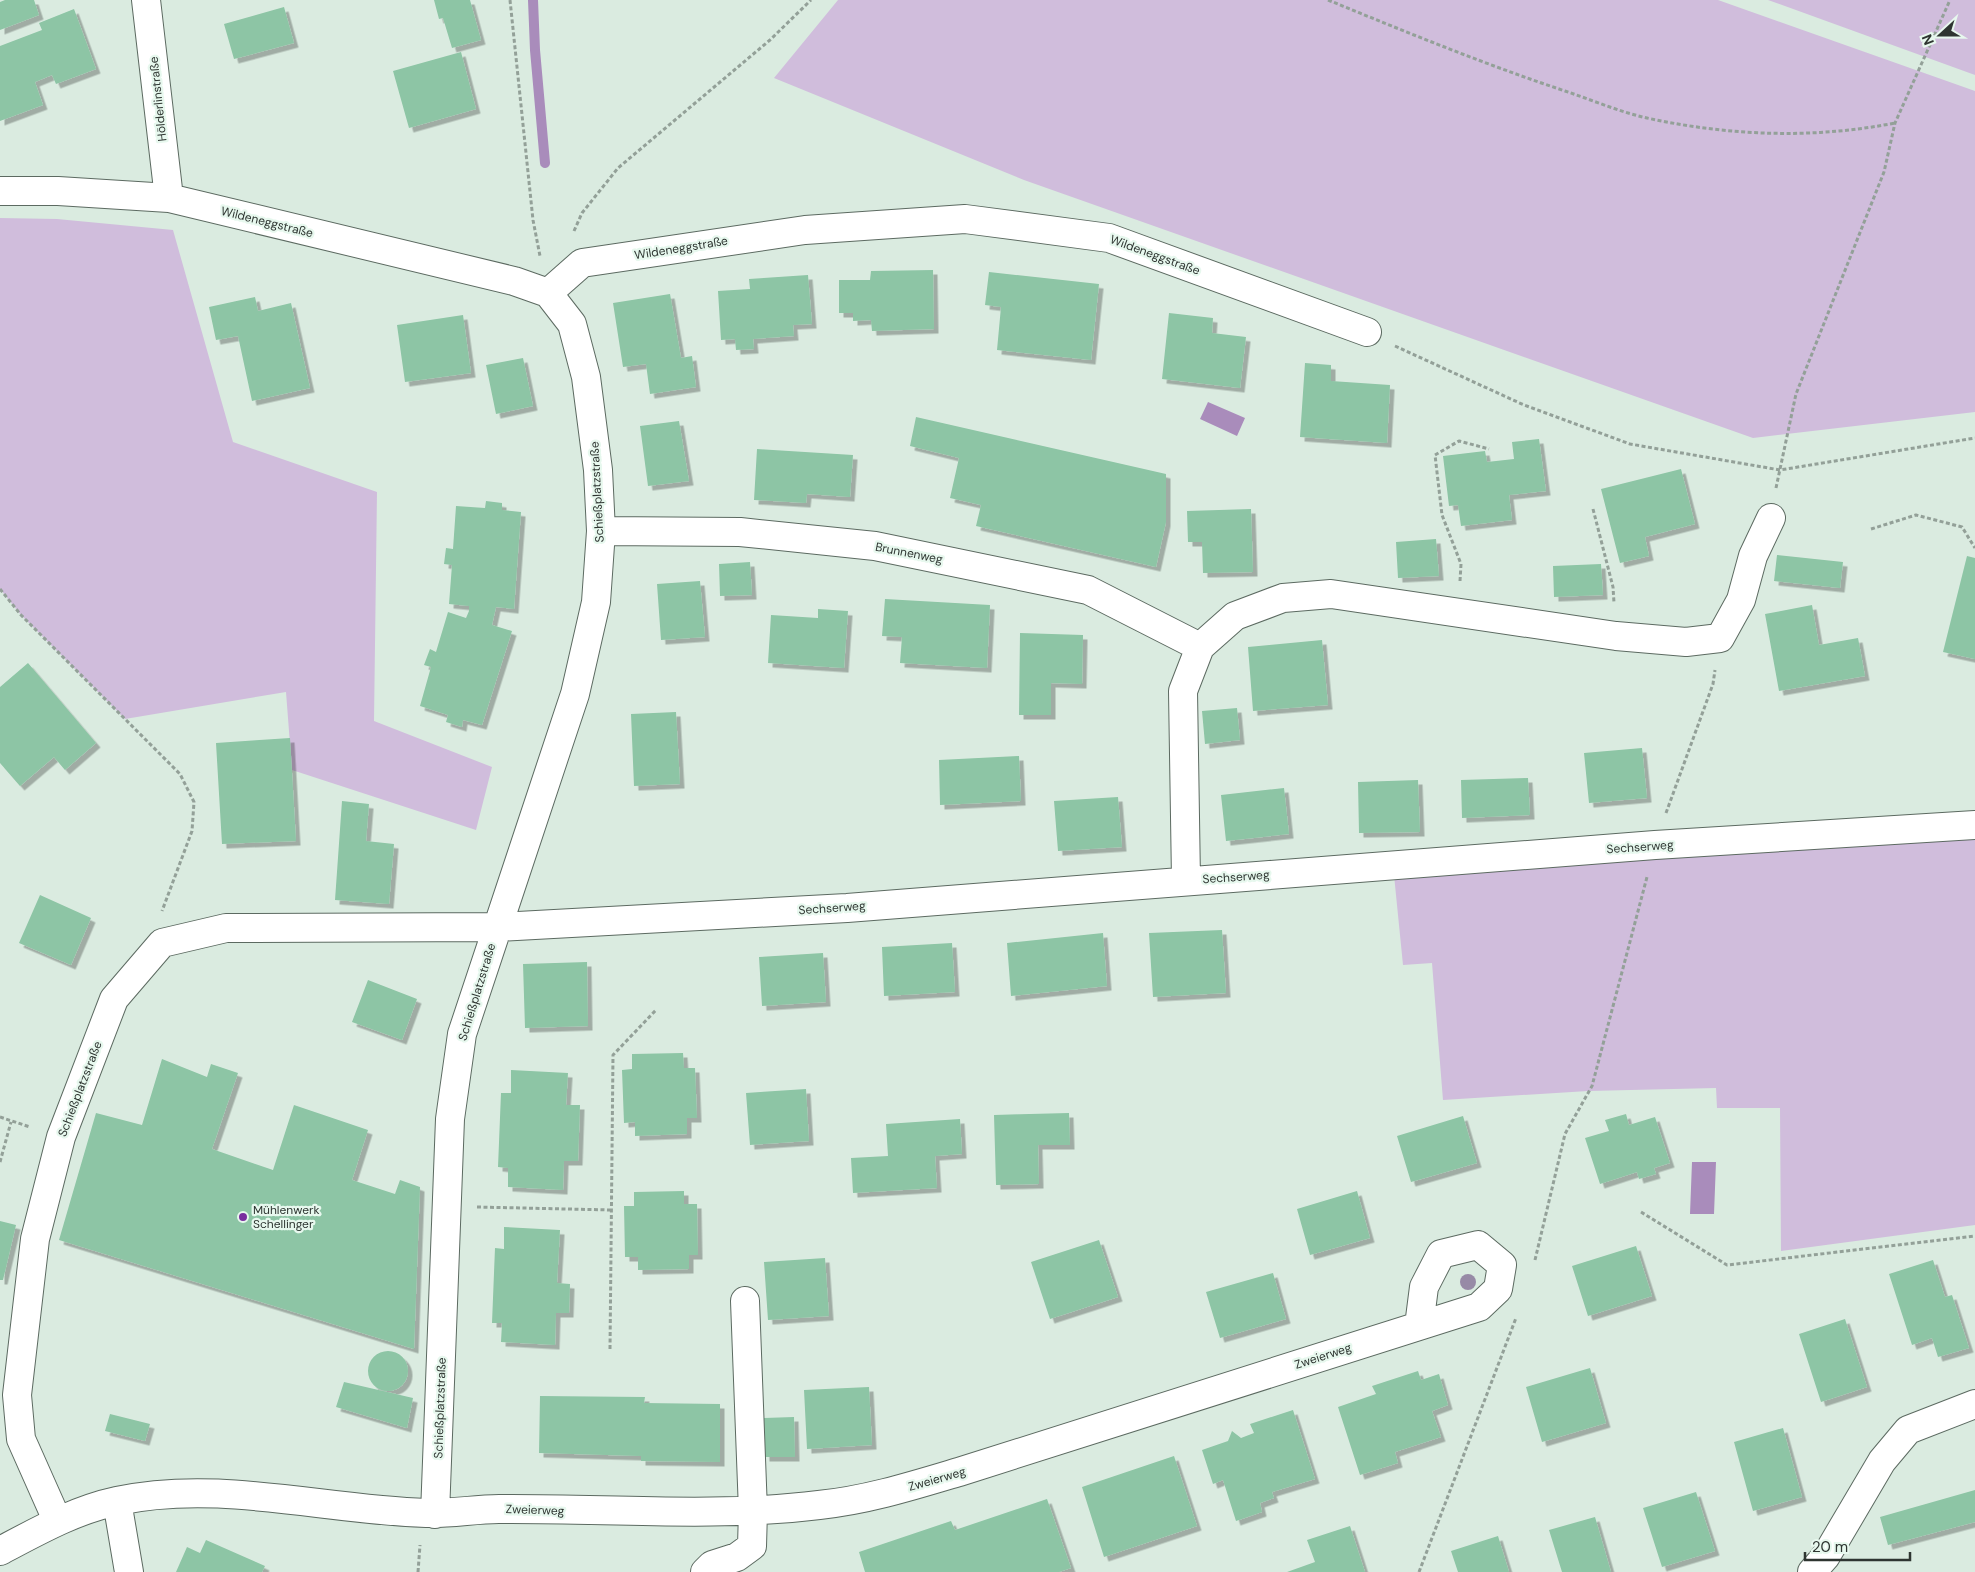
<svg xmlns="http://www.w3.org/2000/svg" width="1975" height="1572" viewBox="0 0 1975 1572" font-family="'DM Sans',sans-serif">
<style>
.green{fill:#d0bddc}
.water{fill:#a98cbb}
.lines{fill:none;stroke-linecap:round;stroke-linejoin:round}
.stream{stroke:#a98cbb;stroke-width:10}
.building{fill:#8dc5a5;filter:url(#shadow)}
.minor-casing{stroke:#5c6a61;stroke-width:30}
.path{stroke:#93a098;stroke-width:3;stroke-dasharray:4 2.5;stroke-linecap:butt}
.minor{stroke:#fff;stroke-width:28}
.tree{fill:#978aa6}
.poi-dot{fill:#792d9f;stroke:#e7f8ee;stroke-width:2}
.labels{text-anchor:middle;stroke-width:4.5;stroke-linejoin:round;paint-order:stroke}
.street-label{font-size:12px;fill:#2e3531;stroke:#e7f8ee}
.poi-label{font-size:12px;fill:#2e3531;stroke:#e7f8ee;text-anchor:start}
</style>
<defs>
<filter id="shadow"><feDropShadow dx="4.5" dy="4.5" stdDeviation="0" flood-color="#0004"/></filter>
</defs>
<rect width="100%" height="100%" fill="#daebe0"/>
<path class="green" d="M838 0H1718L1975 91V412L1753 438 1024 180 774 78Z
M1768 0H1975V75Z
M0 218 57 219 173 230 233 442 377 492 374 721 492 767 476 830 292 770 286 692 125 719 21 615 0 589Z
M1975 825V1225L1781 1251 1780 1108H1717L1716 1088 1588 1091 1443 1100 1432 963 1403 965 1393 865Z"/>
<path class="water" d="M1208 402 1245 418 1237 436 1200 419Z
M1692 1162H1716L1714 1214H1690Z"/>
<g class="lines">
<path class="stream" d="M533 0 535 50 545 163"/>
</g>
<path class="building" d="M5 0H34L39 15 0 30V2Z
M434 0H470L481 40 452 48 443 18 439 19Z
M284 7 294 43 234 59 224 24Z
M74 9 96 69 56 84 52 75 35 82 43 105 0 121V46L42 30 39 23Z
M461 52 476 109 409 128 393 71Z
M933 270 934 329 872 331 871 320 853 321V313H839V280H870L871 271Z
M989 272 1099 284 1091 360 997 350 1001 307 985 305Z
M808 275 812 324 793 325 794 336 753 339 754 349 736 350 735 339 721 340 718 291 750 289 749 279Z
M670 294 681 358 692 356 696 387 650 394 646 364 623 367 613 303Z
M255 297 258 311 291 303 310 388 252 401 238 336 216 340 209 307Z
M1169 313 1213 318 1212 333 1246 337 1240 388 1162 379Z
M463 315 471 373 405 382 397 325Z
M523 358 533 406 496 414 486 365Z
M1305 363 1331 365V381L1390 385 1387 443 1300 437Z
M916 417 1166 474V522L1156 567 976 526 981 505 950 498 959 458 910 446Z
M679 421 689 481 648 486 640 426Z
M1539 439 1546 491 1509 495 1512 520 1461 526 1458 505 1449 506 1443 456 1485 451 1487 462 1514 459 1512 442Z
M757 449 853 455 850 497 807 494 806 503 754 500Z
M1681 469 1695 524 1645 537 1649 556 1620 563 1601 489Z
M486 501 502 503V510L521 512 514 609 496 607 492 625 512 631 482 725 463 720 462 727 446 722 448 715 420 706 431 667 424 665 430 649 436 652 448 612 466 618 469 611V606L449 604 452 565 444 564 446 548 453 549 456 506 485 508Z
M1251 509 1253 572 1203 573 1202 542H1188L1187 511Z
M1436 539 1439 576 1398 578 1396 542Z
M1777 555 1843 562 1840 588 1774 581Z
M1967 556 1975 558V659L1943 652Z
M750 562 752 595 720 596 719 564Z
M1601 564 1603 595 1554 597 1553 566Z
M700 581 705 637 661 640 657 584Z
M885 599 990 605 987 668 900 663 902 637 882 636Z
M1812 605 1819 645 1858 638 1865 676 1779 691 1765 614Z
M818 609 848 611 844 668 768 663 771 615 818 618Z
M1020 633 1083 635 1082 684 1051 683V715H1019Z
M1322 640 1328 705 1253 711 1248 647Z
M28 663 96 743 65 770 54 757 20 786 0 763V687Z
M1237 708 1240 740 1205 744 1202 711Z
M676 712 680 784 634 786 631 714Z
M290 738 296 841 222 844 216 743Z
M1642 748 1647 798 1589 803 1584 753Z
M1019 756 1021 801 940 805 939 760Z
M1528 778 1530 815 1462 818 1461 780Z
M1418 780 1420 832 1359 833 1358 782Z
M1284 788 1289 834 1226 841 1221 795Z
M1118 797 1122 847 1058 851 1054 801Z
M342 801 369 804 366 841 394 844 389 904 335 900Z
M40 895 91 918 71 965 19 943Z
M1222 930 1226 993 1153 997 1149 933Z
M1103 933 1107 986 1011 996 1007 943Z
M952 943 955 992 884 996 882 947Z
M823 953 826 1002 762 1006 759 957Z
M587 962 588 1026 525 1028 523 964Z
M368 980 417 999 402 1040 352 1022Z
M683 1053 684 1068H695L697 1118H687V1134L635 1136V1122L624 1123 622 1070 632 1069V1054Z
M162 1059 207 1077 211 1064 238 1073 212 1149 273 1170 294 1105 368 1130 352 1180 395 1194 400 1180 420 1187 414 1349 59 1240 96 1113 142 1125Z
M511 1070 568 1073 566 1105H580L578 1161H564L563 1190 508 1187V1168L498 1167 501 1093H511Z
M806 1089 809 1141 750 1145 746 1093Z
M1069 1113 1070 1145H1038L1039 1184 996 1185 994 1115Z
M1626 1114 1629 1125 1655 1117 1670 1163 1654 1168 1656 1174 1639 1179 1637 1172 1600 1184 1585 1138 1609 1131 1605 1120Z
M1463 1116 1477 1163 1411 1182 1397 1136Z
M960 1119 962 1154 935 1156 937 1188 853 1193 851 1158 888 1156 886 1124Z
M684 1191V1204H697L698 1255H689V1269L638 1270V1257H625L624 1206H634V1192Z
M1357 1191 1370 1238 1310 1255 1297 1209Z
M0 1221 16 1225 3 1280H0Z
M504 1227 560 1230 557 1283 570 1284 569 1313H556L555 1345 501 1342 502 1323H492L495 1248 504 1249Z
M1099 1240 1118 1297 1050 1319 1031 1262Z
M1636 1246 1652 1296 1588 1316 1572 1266Z
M825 1258 829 1316 768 1320 764 1262Z
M1933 1260 1945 1297 1952 1295 1969 1348 1938 1357 1932 1338 1912 1345 1889 1274Z
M1273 1273 1286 1319 1220 1338 1206 1292Z
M1845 1319 1867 1387 1821 1402 1799 1334Z
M368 1371a20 20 0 1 1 40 0a20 20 0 1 1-40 0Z
M1590 1368 1606 1423 1542 1442 1526 1387Z
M1418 1371 1421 1380 1439 1374 1448 1405 1432 1411 1441 1437 1395 1452 1398 1463 1360 1475 1338 1407 1376 1394 1372 1386Z
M344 1382 413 1398 407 1428 336 1407Z
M869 1387 872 1445 807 1449 804 1390Z
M540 1396 645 1397 644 1403 720 1404V1462L641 1461V1456L539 1453Z
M1293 1410 1315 1479 1272 1492 1274 1498 1260 1503 1262 1512 1236 1521 1223 1480 1213 1484 1202 1450 1228 1441 1232 1431 1241 1438 1254 1433 1250 1424Z
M110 1414 150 1424 145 1441 105 1431Z
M794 1417 795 1457H765L764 1418Z
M1783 1428 1802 1497 1753 1511 1734 1442Z
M1174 1456 1197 1526 1104 1557 1082 1487Z
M1975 1490V1522L1888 1545 1880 1517Z
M1696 1492 1715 1551 1662 1567 1643 1508Z
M1047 1499 1071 1568 1059 1572H865L859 1552 951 1521 955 1530Z
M1595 1517 1611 1572H1562L1549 1530Z
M1350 1526 1365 1572H1287L1315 1562 1307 1540Z
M1498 1536 1509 1572H1458L1451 1551Z
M206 1540 265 1566 262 1572H176L187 1547 200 1553Z"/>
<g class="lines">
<defs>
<path id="minor" d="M146 0 169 198
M0 191H58L169 198 514 281 548 293
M548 293 582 263 805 230 965 219 1109 238 1367 332
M601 531 740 532 875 546 1088 590 1200 647 1235 616 1283 598 1331 594 1616 636 1686 642 1720 638 1741 600 1753 556 1771 518
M1186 880 1183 691 1200 647
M117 1501 129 1572
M435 1514 450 1119 462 1034 575 694 596 602 601 531 598 470 586 377 572 324 548 293
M57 1520 21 1439 17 1395 35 1239 61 1137 114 999 162 943 226 928 497 927 847 908 1655 845 1975 825
M0 1551C38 1531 75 1510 117 1501 219 1479 324 1510 426 1513 450 1514 475 1509 499 1509 606 1508 713 1518 819 1505 868 1500 915 1485 962 1471L1479 1307 1498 1289 1502 1265 1478 1245 1441 1254 1424 1287 1419 1326
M705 1572 712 1565 737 1557 752 1546 753 1511 745 1301
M1812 1572 1826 1556 1882 1461 1908 1430 1975 1404"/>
</defs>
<use href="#minor" class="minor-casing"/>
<path class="path" d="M510 0 533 220 540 256
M1328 0C1406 32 1484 64 1565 91 1592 100 1620 112 1647 118 1730 136 1813 139 1895 123
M574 231 582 213 618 168 770 40 811 0
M1395 346 1524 405 1630 444 1780 470 1975 438
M1776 488 1796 394 1884 172 1895 123 1950 0
M1593 509 1613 587 1614 603
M1871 529 1916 515 1962 527 1975 548
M1460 581 1461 564 1442 515 1435 455 1459 441 1489 449
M0 589 21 615 180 774 194 802 192 831 162 911
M1666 813 1713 684 1715 670
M0 1117 30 1127
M0 1162 11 1122
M477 1207 612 1210
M1641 1212 1727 1265 1975 1236
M1535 1260 1565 1134 1592 1086 1647 877
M610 1349 613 1055 656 1010
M418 1572 420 1545
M1419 1572 1516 1318"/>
<use href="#minor" class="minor"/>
</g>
<circle class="tree" cx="1468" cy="1282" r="8"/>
<circle class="poi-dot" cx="243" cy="1217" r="5"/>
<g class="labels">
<g class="street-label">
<text transform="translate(158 99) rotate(-96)" y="4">Hölderlinstraße</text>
<text transform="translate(267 222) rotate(14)" y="4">Wildeneggstraße</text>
<text transform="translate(681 248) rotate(-9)" y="4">Wildeneggstraße</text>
<text transform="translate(1155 255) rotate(20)" y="4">Wildeneggstraße</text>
<text transform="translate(597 492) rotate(-93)" y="4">Schießplatzstraße</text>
<text transform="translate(909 553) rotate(11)" y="4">Brunnenweg</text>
<text transform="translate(1640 847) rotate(-4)" y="4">Sechserweg</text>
<text transform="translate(1236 877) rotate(-4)" y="4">Sechserweg</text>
<text transform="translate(832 908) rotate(-4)" y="4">Sechserweg</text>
<text transform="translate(477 992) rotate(-73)" y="4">Schießplatzstraße</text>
<text transform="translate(80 1089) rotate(-69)" y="4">Schießplatzstraße</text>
<text transform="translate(1323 1356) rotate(-18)" y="4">Zweierweg</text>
<text transform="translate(440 1408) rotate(-88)" y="4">Schießplatzstraße</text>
<text transform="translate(937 1479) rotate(-16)" y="4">Zweierweg</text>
<text transform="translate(535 1510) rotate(2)" y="4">Zweierweg</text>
</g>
<g class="poi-label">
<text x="253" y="1214">Mühlenwerk<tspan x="253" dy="14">Schellinger</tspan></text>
</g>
</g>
<g transform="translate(1940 35) rotate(249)" stroke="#e7f8ee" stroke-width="4" paint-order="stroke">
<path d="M0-4L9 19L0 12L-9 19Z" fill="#2e3531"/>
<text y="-8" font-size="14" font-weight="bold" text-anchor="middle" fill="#2e3531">N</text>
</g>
<path d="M1805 1552v8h105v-8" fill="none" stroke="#2e3531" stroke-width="2.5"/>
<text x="1812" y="1552" font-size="15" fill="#2e3531" stroke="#e7f8ee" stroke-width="4" paint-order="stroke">20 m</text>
</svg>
